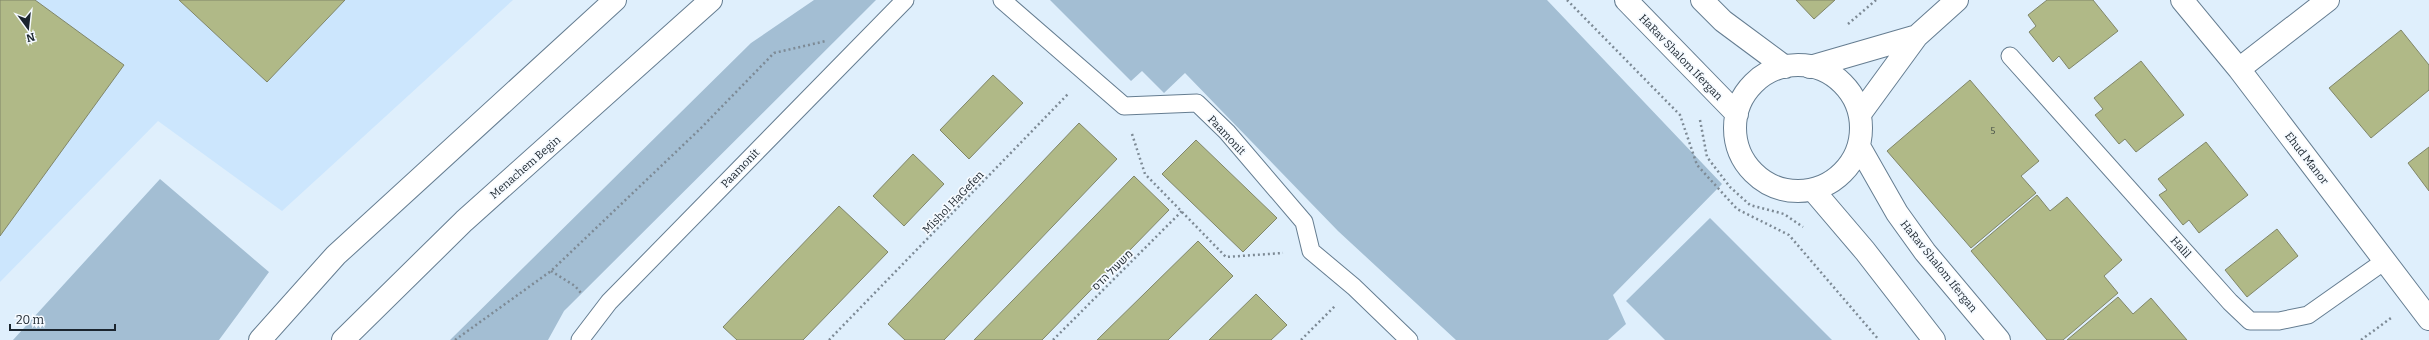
<svg xmlns="http://www.w3.org/2000/svg" width="2429" height="340" viewBox="0 0 2429 340" font-family="Bitter,Heebo,serif">
<style>
.built{fill:#cce6fd}
.green{fill:#a3bed3}
.building{fill:#b0b987;stroke:#808669}
.lines{fill:none;stroke-linecap:round;stroke-linejoin:round}
.service-casing{stroke:#657d91;stroke-width:19}
.minor-casing{stroke:#657d91;stroke-width:24}
.secondary-casing{stroke:#657d91;stroke-width:24}
.path{stroke:#7d8a95;stroke-width:2.5;stroke-dasharray:2 3;stroke-linecap:butt}
.service{stroke:#fff;stroke-width:17}
.minor{stroke:#fff;stroke-width:22}
.secondary{stroke:#fff;stroke-width:22}
.labels{text-anchor:middle;stroke-width:3.5;stroke-linejoin:round;paint-order:stroke}
.number-label{font-size:9px;fill:#404a44}
.street-label{font-size:11px;fill:#1b252e;stroke:#f5faff}
</style>
<rect width="100%" height="100%" fill="#dfeffc"/>
<path class="built" d="M0 0H513L282 211 158 121 0 282Z"/>
<path class="green" d="M814 0H876L564 311 548 340H450L751 43Z
M1050 0H1547L1722 184 1613 295 1626 324 1608 340H1456L1338 231 1185 73 1164 93 1142 71 1131 81Z
M160 179 269 272 219 340H13Z
M1710 218 1832 340H1665L1626 301Z"/>
<path class="building" d="M0 0H35L124 65 0 236Z
M179 0H345L267 82Z
M1796 0H1835L1814 19Z
M2047 0H2093L2118 31 2069 69 2059 56 2053 62 2029 32 2036 26 2028 15Z
M2401 30 2429 65V90L2371 138 2329 88Z
M2141 61 2184 115 2136 152 2125 139 2119 144 2095 115 2103 109 2094 98Z
M993 75 1023 103 969 159 940 130Z
M1970 80 2039 161 2021 176 2036 193 1971 248 1887 151Z
M1079 123 1117 159 944 340H905L888 324Z
M1196 140 1277 218 1243 252 1162 174Z
M2206 142 2248 195 2199 233 2189 220 2183 225 2159 195 2167 190 2158 179Z
M2429 147V191L2408 163Z
M913 154 944 184 904 226 873 196Z
M1134 176 1169 210 1042 340H974Z
M2037 195 2050 211 2067 197 2122 260 2104 276 2118 293 2063 340H2047L1971 251Z
M839 206 888 252 803 340H737L723 327Z
M2277 229 2298 256 2247 297 2225 270Z
M1198 241 1233 276 1168 340H1097Z
M1256 294 1287 325 1271 340H1209Z
M2118 297 2133 314 2151 298 2187 340H2067Z"/>
<g class="lines">
<defs>
<path id="service" d="M1002 0 1124 106 1197 103 1227 132 1304 222 1311 251 1354 287 1409 340
M2010 56 2230 302 2250 321H2279L2308 315 2386 260
M580 340 609 302 905 0"/>
<path id="minor" d="M2182 0 2239 69 2429 319
M1810 67 1917 36
M2239 69 2328 0
M1860 114 1917 36 1957 0"/>
<path id="secondary" d="M1626 0 1737 114
M1702 0 1723 21 1785 67
M1735 128a63 63 0 1 1 126 0a63 63 0 1 1-126 0Z
M1860 148 1897 213 1925 252 1999 340
M1813 190 1865 251 1934 340
M260 340 336 255 615 0
M343 340 464 221 711 0"/>
</defs>
<use href="#service" class="service-casing"/>
<use href="#minor" class="minor-casing"/>
<use href="#secondary" class="secondary-casing"/>
<path class="path" d="M1567 0 1680 115 1697 165 1737 209 1789 235 1879 340
M1848 24 1876 0
M1700 120 1707 157 1730 187 1750 205 1784 214 1803 227
M1132 134 1145 174 1226 257 1283 253
M551 271 575 286 581 293
M455 340 551 271 701 128 774 53 826 41
M829 340 1069 93
M1053 340 1182 211
M1301 340 1335 306
M2361 340 2391 318"/>
<use href="#service" class="service"/>
<use href="#minor" class="minor"/>
<use href="#secondary" class="secondary"/>
</g>
<g class="labels">
<g class="number-label">
<text x="1993" y="134">5</text>
</g>
<g class="street-label">
<text transform="translate(1681 57) rotate(46)" y="4">HaRav Shalom Ifergan</text>
<text transform="translate(1227 135) rotate(47)" y="4">Paamonit</text>
<text transform="translate(2307 158) rotate(52)" y="4">Ehud Manor</text>
<text transform="translate(525 167) rotate(-41)" y="4">Menachem Begin</text>
<text transform="translate(740 168) rotate(-46)" y="4">Paamonit</text>
<text transform="translate(953 202) rotate(-46)" y="4">Mishol HaGefen</text>
<text transform="translate(2181 247) rotate(48)" y="4">Halil</text>
<text transform="translate(1939 266) rotate(51)" y="4">HaRav Shalom Ifergan</text>
<text transform="translate(1112 270) rotate(-45)" y="4">משעול הדס</text>
</g>
</g>
<g transform="translate(28 28) rotate(165)" stroke="#f5faff" stroke-width="3" paint-order="stroke">
<path d="M0-3L7 15L0 10L-7 15Z" fill="#1b252e"/>
<text y="-6" font-size="11" font-weight="bold" text-anchor="middle" fill="#1b252e">N</text>
</g>
<path d="M10 324v6h105v-6" fill="none" stroke="#1b252e" stroke-width="2"/>
<text x="16" y="324" font-size="12" fill="#1b252e" stroke="#f5faff" stroke-width="3" paint-order="stroke">20 m</text>
</svg>
